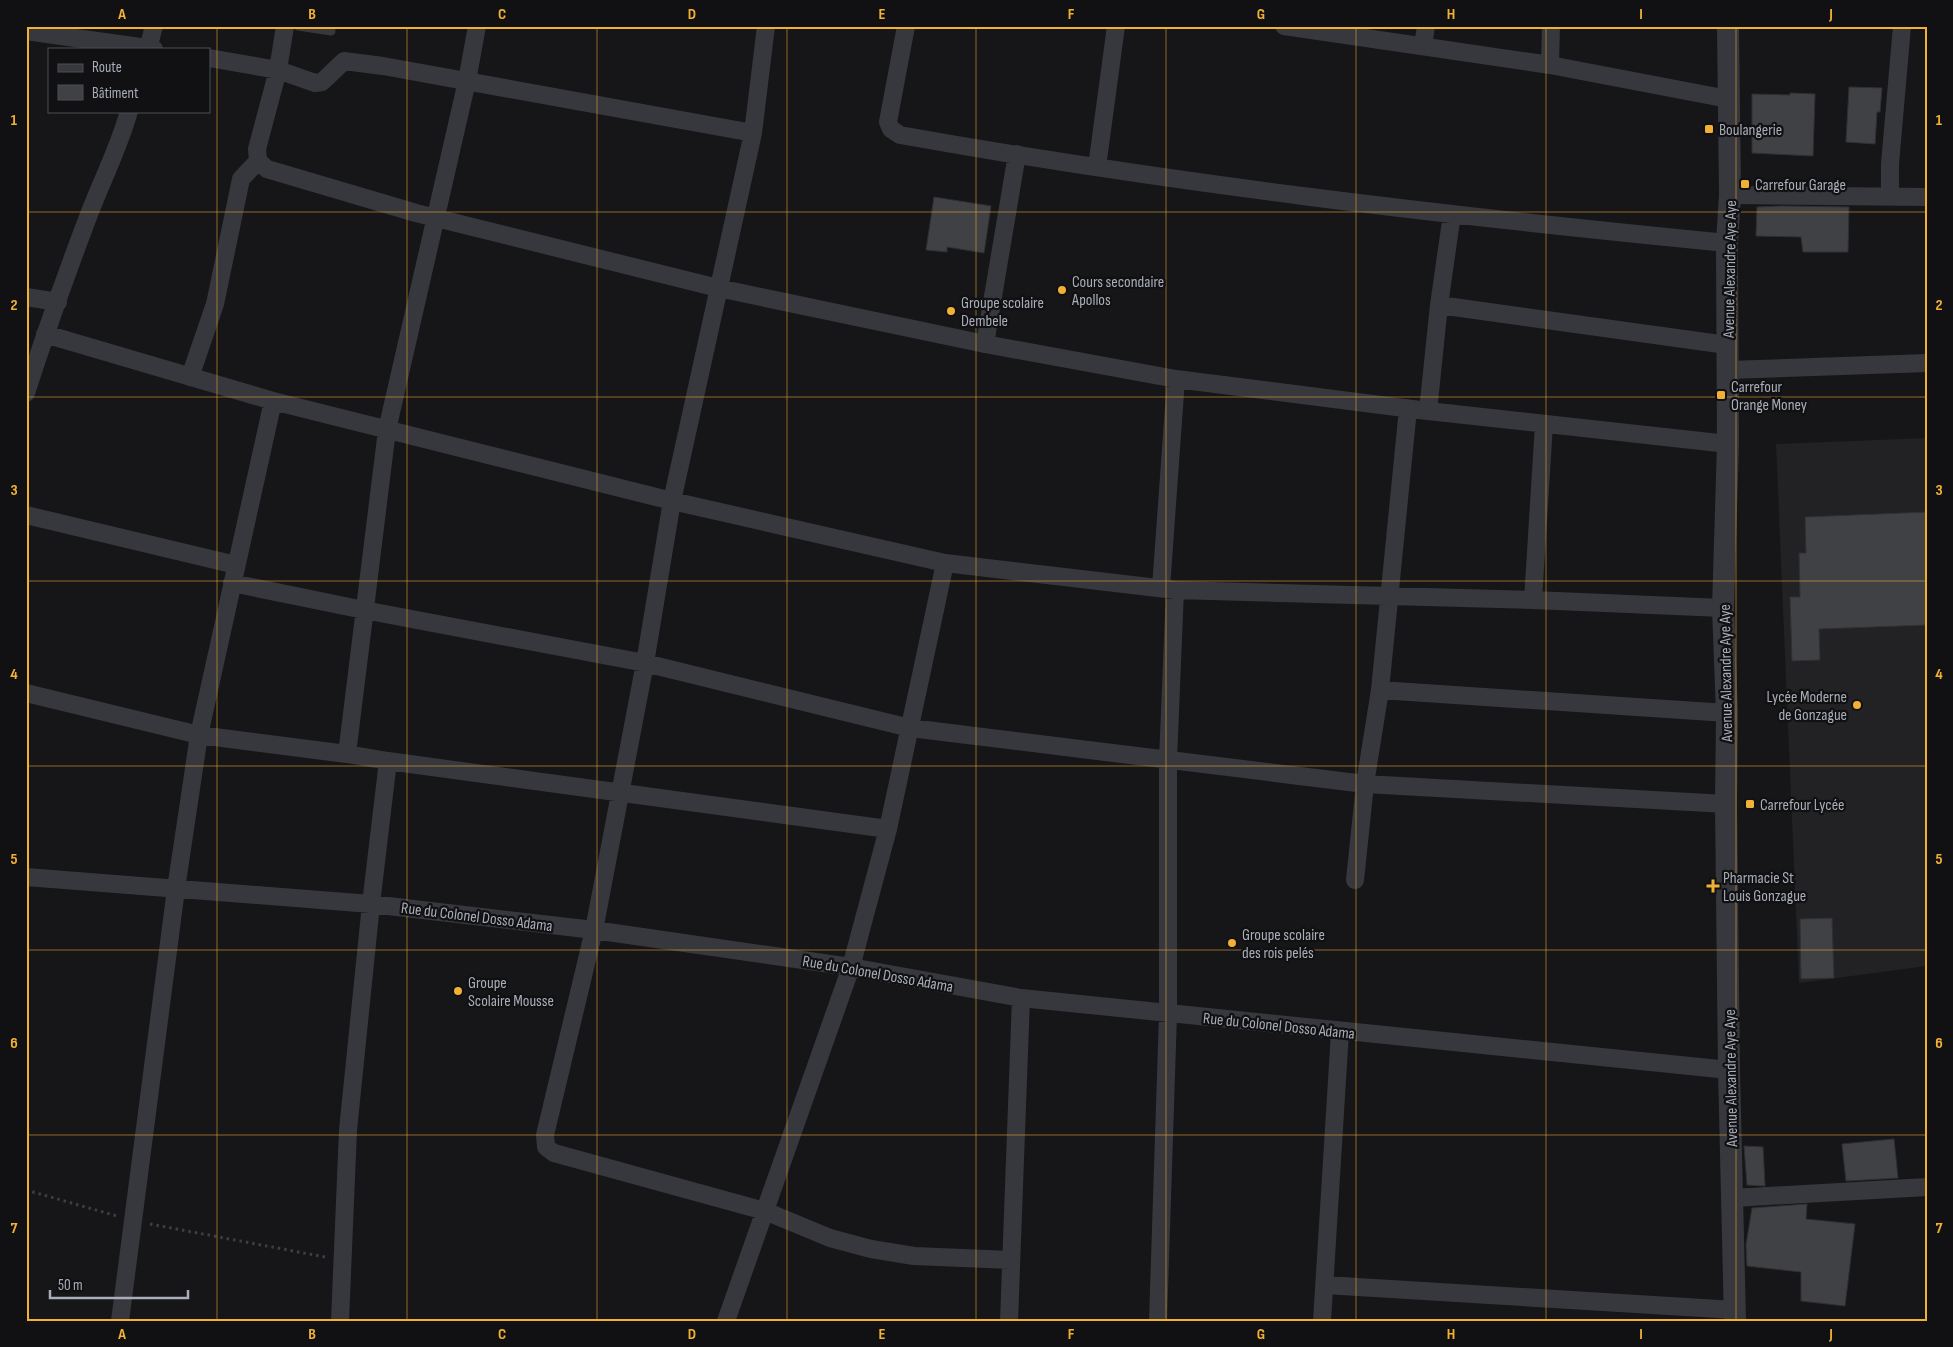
<svg xmlns="http://www.w3.org/2000/svg" width="1953" height="1347" viewBox="0 0 1953 1347" font-family="'Sofia Sans Condensed',sans-serif">
<style>
.built{fill:#222225}
.building{fill:#404145;stroke:#303034}
.lines{fill:none;stroke-linecap:round;stroke-linejoin:round}
.path{stroke:#3d3f44;stroke-width:3;stroke-dasharray:2.5 4;stroke-linecap:butt}
.service{stroke:#37383d;stroke-width:9}
.minor{stroke:#37383d;stroke-width:18}
.tertiary{stroke:#37383d;stroke-width:22}
.grid{fill:none;stroke:#f2b134;stroke-width:1;stroke-opacity:0.55}
.poi-dot{fill:#f2b134;stroke:#111113;stroke-width:2}
.labels{text-anchor:middle;stroke-width:4.5;stroke-linejoin:round;paint-order:stroke}
.poi-label{font-size:16px;fill:#a8adb8;stroke:#111113;text-anchor:start}
.street-label{font-size:16px;fill:#a8adb8;stroke:#111113}
.neatline{fill:none;stroke:#f2b134;stroke-width:2}
.grid-label{font-size:16px;text-anchor:middle;font-weight:bold;fill:#f2b134}
</style>
<rect width="100%" height="100%" fill="#161618"/>
<path class="built" d="M1927 438V966L1799 983 1776 444Z"/>
<path class="building" d="M1849 87 1882 88 1880 112H1877L1875 144 1846 142Z
M1790 93 1815 94 1813 156 1752 153V94L1790 95Z
M934 197 991 206 984 253 947 247V252L926 250Z
M1782 206 1849 207 1848 252H1803L1801 237 1756 236 1757 207Z
M1927 512V625L1819 629 1820 660 1792 661 1790 597H1800L1799 553H1806L1805 517Z
M1832 918 1834 978 1801 979 1800 919Z
M1894 1139 1898 1178 1846 1181 1842 1144Z
M1744 1146 1763 1147 1765 1186 1747 1185Z
M1807 1204 1806 1219 1855 1224 1845 1306 1801 1301V1272L1747 1266 1746 1245 1752 1208Z"/>
<g class="lines">
<path class="path" d="M26 1190 117 1216
M150 1224 325 1257"/>
<path class="service" d="M298 26 331 31"/>
<path class="minor" d="M285 26 278 70 257 149 258 161 267 169 416 213 718 288 985 344 1176 379 1428 411 1728 444
M766 26 753 133 672 501 645 663 594 930 545 1135 546 1147 554 1153 765 1211 830 1238 871 1249 914 1256 1011 1260
M906 26 888 122 891 129 900 135C1174 184 1450 216 1727 243
M1284 26 1550 65 1728 99
M26 31 154 49
M1423 46 1426 26
M148 49 154 26
M209 58 278 70 315 83 322 82 344 61 383 66 753 133
M1550 65 1551 26
M1097 167 1116 26
M1730 195 1927 197
M1890 197V164L1902 26
M26 297 58 302
M1439 305 1727 345
M45 334 273 401 672 501 945 563 1175 590 1533 600 1723 608
M985 344 1017 154
M1728 370 1927 363
M190 377 215 304 241 179 258 161
M26 393C45 334 66 275 88 217 101 182 119 148 129 111
M1428 411 1439 305 1452 214
M26 515 236 565
M232 583 364 610 645 663 910 728 1365 784 1726 804
M1161 588 1176 379
M1533 600 1544 424
M1380 690 1727 713
M26 693 199 735 347 754 388 761 888 829
M347 754 387 430 467 81 477 26
M26 877 371 904 594 930 851 967 1021 998 1729 1070
M1355 880 1365 784 1380 690 1408 409
M1733 1198 1927 1187
M1325 1285 1735 1310
M120 1321 176 889 199 735 273 401
M340 1321 348 1130 371 904 388 761
M726 1321 851 967 888 829 945 563
M1009 1321 1021 998
M1158 1321 1168 1014V760L1175 590
M1322 1321 1340 1032"/>
<path class="tertiary" d="M1728 26 1730 195 1727 243 1728 444 1723 608 1727 713 1726 804 1729 1070 1735 1321"/>
</g>
<path class="grid" d="M217 26V1321M407 26V1321M597 26V1321M787 26V1321M976 26V1321M1166 26V1321M1356 26V1321M1546 26V1321M1736 26V1321M26 212H1927M26 397H1927M26 581H1927M26 766H1927M26 950H1927M26 1135H1927"/>
<g class="poi-dot">
<rect x="1704" y="124" width="10" height="10" rx="2.5"/>
<rect x="1740" y="179" width="10" height="10" rx="2.5"/>
<circle cx="1062" cy="290" r="5"/>
<circle cx="951" cy="311" r="5"/>
<rect x="1716" y="390" width="10" height="10" rx="2.5"/>
<circle cx="1857" cy="705" r="5"/>
<rect x="1745" y="799" width="10" height="10" rx="2.5"/>
<path d="M1710.5 878.5h5v5h5v5h-5v5h-5v-5h-5v-5h5z"/>
<circle cx="1232" cy="943" r="5"/>
<circle cx="458" cy="991" r="5"/>
</g>
<g class="labels">
<g class="poi-label">
<text x="1719" y="135">Boulangerie</text>
<text x="1755" y="190">Carrefour Garage</text>
<text x="1072" y="287">Cours secondaire<tspan x="1072" dy="18">Apollos</tspan></text>
<text x="961" y="308">Groupe scolaire<tspan x="961" dy="18">Dembele</tspan></text>
<text x="1731" y="392">Carrefour<tspan x="1731" dy="18">Orange Money</tspan></text>
<text x="1847" y="702" text-anchor="end">Lycée Moderne<tspan x="1847" dy="18">de Gonzague</tspan></text>
<text x="1760" y="810">Carrefour Lycée</text>
<text x="1723" y="883">Pharmacie St<tspan x="1723" dy="18">Louis Gonzague</tspan></text>
<text x="1242" y="940">Groupe scolaire<tspan x="1242" dy="18">des rois pelés</tspan></text>
<text x="468" y="988">Groupe<tspan x="468" dy="18">Scolaire Mousse</tspan></text>
</g>
<g class="street-label">
<text transform="translate(1729 269) rotate(-89)" y="6">Avenue Alexandre Aye Aye</text>
<text transform="translate(1725 673) rotate(-91)" y="6">Avenue Alexandre Aye Aye</text>
<text transform="translate(477 916) rotate(7)" y="6">Rue du Colonel Dosso Adama</text>
<text transform="translate(878 973) rotate(10)" y="6">Rue du Colonel Dosso Adama</text>
<text transform="translate(1279 1025) rotate(6)" y="6">Rue du Colonel Dosso Adama</text>
<text transform="translate(1730 1078) rotate(-91)" y="6">Avenue Alexandre Aye Aye</text>
</g>
</g>
<rect width="1953" height="1347" fill="none" stroke="#111113" stroke-width="55"/>
<rect x="48" y="48" width="162" height="65" fill="#111113" stroke="#4d4f55"/>
<rect x="58" y="64" width="25" height="8" fill="#37383d" stroke="#4d4f55"/>
<text x="92" y="72" font-size="15" fill="#a8adb8">Route</text>
<rect x="58" y="85" width="25" height="15" fill="#404145" stroke="#4d4f55"/>
<text x="92" y="98" font-size="15" fill="#a8adb8">Bâtiment</text>
<path d="M50 1290v8h138v-8" fill="none" stroke="#a8adb8" stroke-width="2.5"/>
<text x="58" y="1290" font-size="15" fill="#a8adb8" stroke="#111113" stroke-width="4" paint-order="stroke">50 m</text>
<rect x="28" y="28" width="1898" height="1292" class="neatline"/>
<g class="grid-label">
<text x="122" y="19">A</text>
<text x="312" y="19">B</text>
<text x="502" y="19">C</text>
<text x="692" y="19">D</text>
<text x="882" y="19">E</text>
<text x="1071" y="19">F</text>
<text x="1261" y="19">G</text>
<text x="1451" y="19">H</text>
<text x="1641" y="19">I</text>
<text x="1831" y="19">J</text>
<text x="14" y="125">1</text>
<text x="1939" y="125">1</text>
<text x="14" y="310">2</text>
<text x="1939" y="310">2</text>
<text x="14" y="495">3</text>
<text x="1939" y="495">3</text>
<text x="14" y="679">4</text>
<text x="1939" y="679">4</text>
<text x="14" y="864">5</text>
<text x="1939" y="864">5</text>
<text x="14" y="1048">6</text>
<text x="1939" y="1048">6</text>
<text x="14" y="1233">7</text>
<text x="1939" y="1233">7</text>
<text x="122" y="1339">A</text>
<text x="312" y="1339">B</text>
<text x="502" y="1339">C</text>
<text x="692" y="1339">D</text>
<text x="882" y="1339">E</text>
<text x="1071" y="1339">F</text>
<text x="1261" y="1339">G</text>
<text x="1451" y="1339">H</text>
<text x="1641" y="1339">I</text>
<text x="1831" y="1339">J</text>
</g>
</svg>
